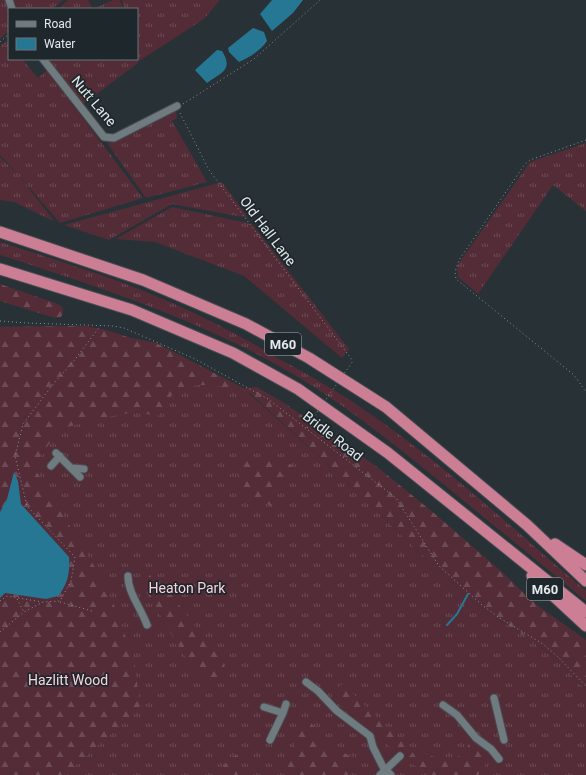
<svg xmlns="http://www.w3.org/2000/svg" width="586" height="775" viewBox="0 0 586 775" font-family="Roboto,sans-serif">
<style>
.grass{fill:url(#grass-tufts)}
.forest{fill:url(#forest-firs)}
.water{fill:#267794}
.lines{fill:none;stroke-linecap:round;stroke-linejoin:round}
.stream{stroke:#267794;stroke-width:2}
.minor-casing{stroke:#474f53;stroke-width:9}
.highway-casing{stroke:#474f53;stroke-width:13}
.path{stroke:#899093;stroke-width:1;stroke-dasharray:1 3;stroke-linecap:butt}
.minor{stroke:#707b80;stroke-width:7}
.highway{stroke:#cc7e94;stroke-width:11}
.path-bridge{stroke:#899093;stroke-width:1;stroke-dasharray:1 3;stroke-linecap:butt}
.labels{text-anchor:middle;stroke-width:3.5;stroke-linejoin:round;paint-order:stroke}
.shield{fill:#1e272b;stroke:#a8afb2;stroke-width:1}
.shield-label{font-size:13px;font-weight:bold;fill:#e3e9ec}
.street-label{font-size:14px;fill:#e3e9ec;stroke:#1e272b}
.park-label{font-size:14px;fill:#fbd2dc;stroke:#1e272b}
</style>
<defs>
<pattern id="grass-tufts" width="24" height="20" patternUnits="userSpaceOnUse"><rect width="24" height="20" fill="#532c37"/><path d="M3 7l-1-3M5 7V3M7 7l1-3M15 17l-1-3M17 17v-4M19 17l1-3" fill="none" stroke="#6c4b54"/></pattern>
<pattern id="forest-firs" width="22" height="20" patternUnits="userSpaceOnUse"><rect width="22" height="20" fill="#532c37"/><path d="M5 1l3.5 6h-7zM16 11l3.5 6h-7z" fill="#6c4b54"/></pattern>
</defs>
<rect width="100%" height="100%" fill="#283135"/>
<path class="grass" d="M0 0H6L9 9V31L0 39Z
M11 0H63L52 9H15Z
M68 0H88L93 9H58Z
M113 0H120L123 9H93Z
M122 0H220L204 19 139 61 137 53V9H124Z
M6 41 9 44V59H22L38 78 47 70 143 198 60 223 20 177 55 222 14 202 0 200V157L18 174 0 155V46Z
M48 59H137L138 63 83 104Z
M176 111 177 118 172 121 207 182 146 198 107 143 122 139Z
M586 143V211L553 185 478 294 458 277 457 266 530 162Z
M222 182 248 218 172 204 109 240 64 225Z
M172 207 252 224 349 349 342 358 244 276 155 242 116 239Z
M0 242C57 260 115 278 170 302 209 319 246 339 283 361 313 377 342 394 369 413 446 466 515 530 586 591V601C540 563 493 525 447 487 401 450 356 413 306 382 211 323 105 289 0 255Z
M85 326 106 330 131 338 156 343 243 388 341 476 403 537 470 599 494 617 530 640 552 655 586 690V775H0V327Z"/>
<path class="forest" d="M0 284 58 304 63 308V313L61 317 55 318 0 301Z
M85 326 105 330 131 338 156 343 243 388 257 387 284 403 376 466 434 513 502 572 537 605 586 640V690L552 655 530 640 494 617 470 599 403 537 341 476 250 393 213 385H198L185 388 172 395 158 416 135 412 101 418 60 429 33 466 104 582 119 617 135 665 140 708 65 775H0V327Z
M247 455 293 465 275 485 271 506 243 492 234 464Z
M151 574 163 584 225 665 213 689 183 654 144 588 145 580Z
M343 684 406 746 397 752 349 717 330 692Z
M303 719H309L326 746 356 758 349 775H286L289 758Z
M476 724 486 741 485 766 478 775H428L407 760 415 749 451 764 468 746Z
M238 755 239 775H219L228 758Z"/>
<path class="water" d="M272 0H303L293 13 272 31 260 14Z
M253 28 264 32 267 41C261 50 249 58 239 62L229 52 228 48Z
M217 50 222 51C234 70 221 73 207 83L195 70Z
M14 472 18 481 21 504 69 557C70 573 68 584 58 596L46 599 5 593 0 598V512L7 499Z"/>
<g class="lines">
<path class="stream" d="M447 625 457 614 468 594"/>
<defs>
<path id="minor" d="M9 0 12 9
M43 59 104 137 114 138 177 106
M56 453 80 477
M51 466 60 456
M72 468 84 469
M128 576C128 593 141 608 147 625
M306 682 318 691 337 711 370 736 373 747 383 767 391 775
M494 698 504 740
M443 705 457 715 476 738 491 749 499 759
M264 707 283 713
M270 740 283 713 286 704
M380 775 400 756"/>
<path id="highway" d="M0 232 143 280 246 324 309 358 386 407 527 525 586 581
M0 269 132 310 233 353 298 389 388 453 586 612
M555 544 586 565
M532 576 586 626"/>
</defs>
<use href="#minor" class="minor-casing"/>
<use href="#highway" class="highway-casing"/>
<path class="path" d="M0 42 9 34
M183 104 254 59 320 0
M180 113 209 170 353 361
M586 140 530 160 525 164 459 260 455 272 456 279 574 375 586 392
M0 321 27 323 113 326 124 328 195 359 268 399 396 498 439 566 482 605 498 617 543 644 556 655 586 686
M307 428 310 422
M17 599 24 612
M0 601 7 596 42 602
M60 602 92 611
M0 632 24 612 43 602 60 601 71 581 75 557 27 506 15 456 23 424 54 383 73 362 101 325"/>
<use href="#minor" class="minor"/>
<use href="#highway" class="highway"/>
<path class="path-bridge" d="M310 422 353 361"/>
</g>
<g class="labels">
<g class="shield">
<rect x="265" y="333" width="36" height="22" rx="3"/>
<rect x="527" y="578" width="36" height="22" rx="3"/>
</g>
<g class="shield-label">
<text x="283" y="349">M60</text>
<text x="545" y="594">M60</text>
</g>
<g class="street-label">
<text transform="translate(94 101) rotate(50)" y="5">Nutt Lane</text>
<text transform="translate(268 231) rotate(53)" y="5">Old Hall Lane</text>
<text transform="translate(333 436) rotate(38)" y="5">Bridle Road</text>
</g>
<g class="park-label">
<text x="187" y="593">Heaton Park</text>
<text x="68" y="685">Hazlitt Wood</text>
</g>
</g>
<rect x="8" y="8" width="130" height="52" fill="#1e272b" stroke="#6d7578"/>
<rect x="16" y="21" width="20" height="6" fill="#707b80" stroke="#6d7578"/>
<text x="44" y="28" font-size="12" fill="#e3e9ec">Road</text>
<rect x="16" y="38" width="20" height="12" fill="#267794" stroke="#6d7578"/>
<text x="44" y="48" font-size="12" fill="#e3e9ec">Water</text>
</svg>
